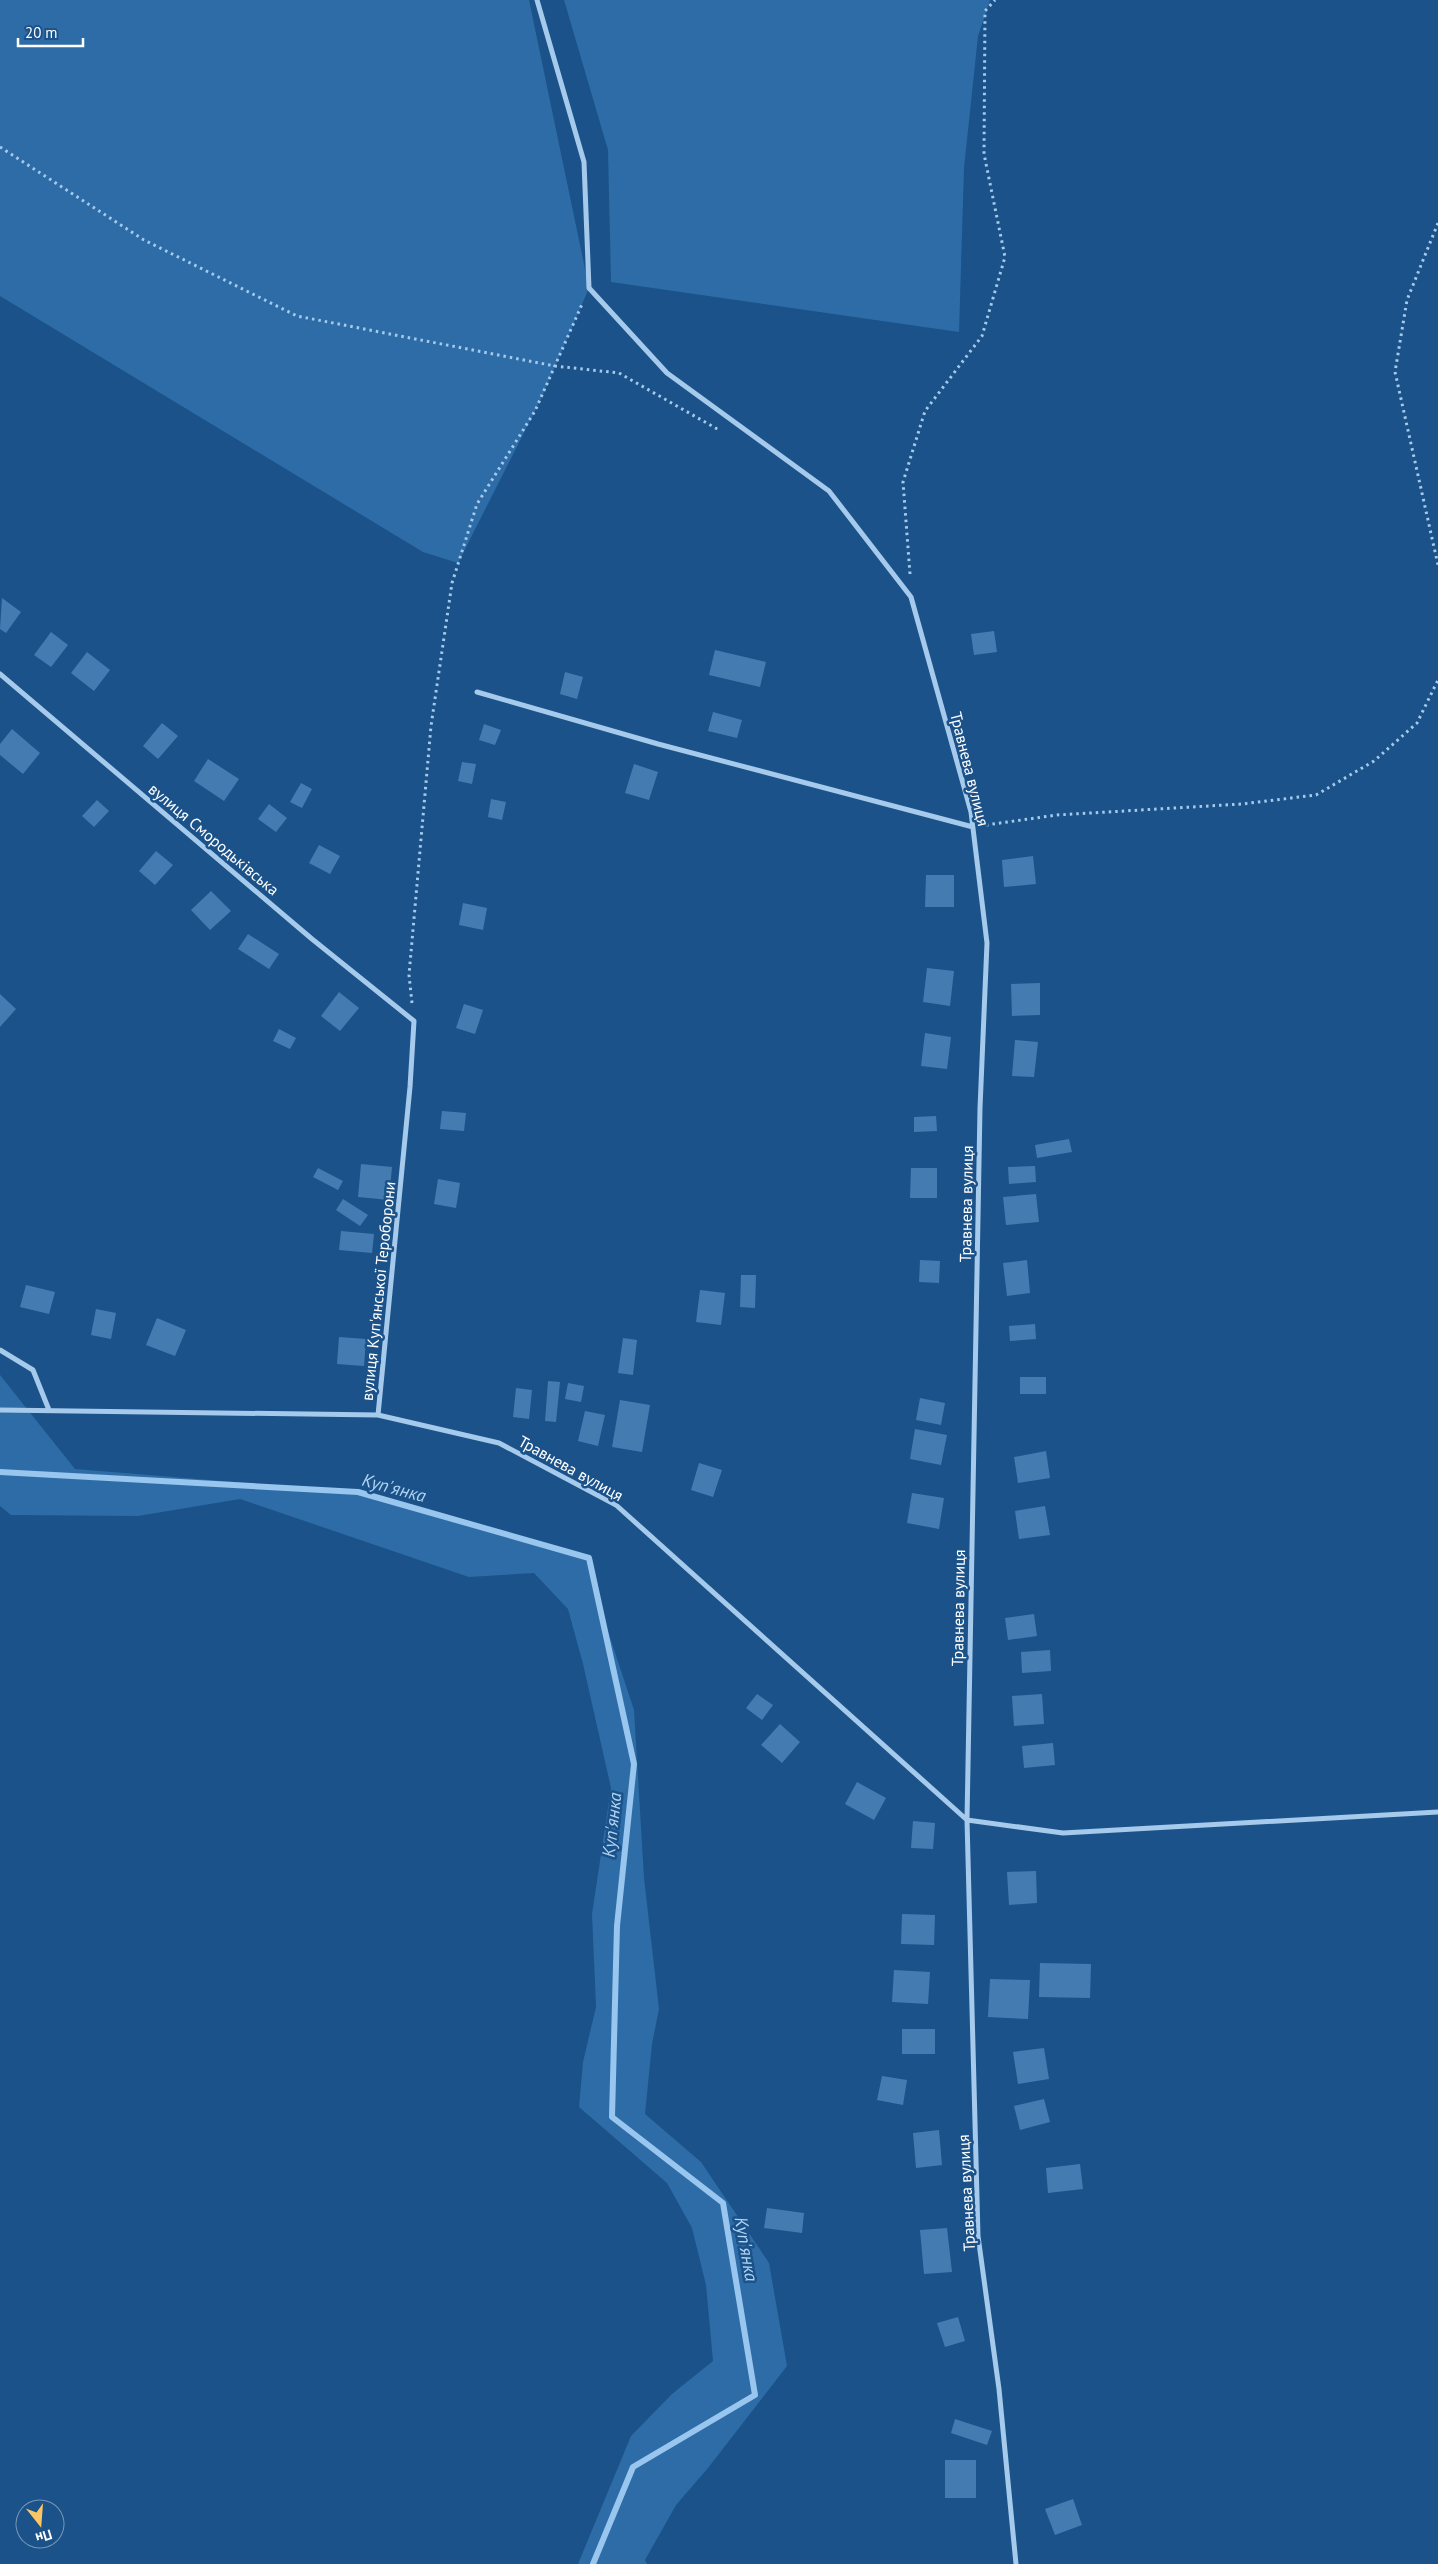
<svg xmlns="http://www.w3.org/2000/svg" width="1438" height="2564" viewBox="0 0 1438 2564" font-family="'PT Sans',sans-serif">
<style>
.green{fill:#2e6ca7}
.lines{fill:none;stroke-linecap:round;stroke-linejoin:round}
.stream{stroke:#98c6ee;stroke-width:6}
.building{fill:#447cb2}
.path{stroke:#a5caec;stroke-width:3;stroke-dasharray:2.5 4;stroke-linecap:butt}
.street{stroke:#a5caec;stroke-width:5}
.labels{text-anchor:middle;stroke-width:5;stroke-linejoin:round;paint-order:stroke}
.street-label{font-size:16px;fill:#fff;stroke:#1b5289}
.water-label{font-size:18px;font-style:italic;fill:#b0d4f4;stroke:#1b5289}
</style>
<rect width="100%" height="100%" fill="#1b5289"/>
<path class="green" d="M0 0H529L589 288 541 399 458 563 423 552 0 296Z
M564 0H990L978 36 964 168 959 332 611 282 608 150Z
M0 1375 75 1469 345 1491 589 1558 599 1604 634 1710 644 1878 659 2009 652 2044 645 2114 701 2162 769 2263 787 2366 708 2468 676 2505 645 2560 647 2564H578L631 2436 672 2394 713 2361 706 2285 692 2228 667 2183 579 2107 583 2062 596 2007 592 1914 611 1788 583 1664 568 1609 534 1573 469 1577 240 1499 138 1516 11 1515 0 1506Z"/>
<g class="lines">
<path class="stream" d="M0 1472 358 1492 589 1558 634 1764 617 1926 612 2117 723 2203 755 2395 633 2467 593 2564"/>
</g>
<path class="building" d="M2 598 21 612 6 633 0 629Z
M994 631 997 652 974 655 971 634Z
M51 632 68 645 51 667 34 655Z
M715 650 766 662 760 687 709 675Z
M87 652 110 670 94 691 71 673Z
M565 672 583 677 577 699 560 694Z
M713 712 742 720 737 738 708 731Z
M162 723 178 736 158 759 143 746Z
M484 724 501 730 495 745 479 740Z
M12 729 40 753 23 774 0 755V744Z
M208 759 239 779 224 801 194 781Z
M462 762 476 764 472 784 458 781Z
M634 764 658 772 649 800 625 793Z
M301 783 312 789 302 808 290 802Z
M491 799 506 802 502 820 488 817Z
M97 800 109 811 94 827 82 816Z
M269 804 287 818 276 832 258 819Z
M319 845 340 856 330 874 309 863Z
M156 851 173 865 155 885 139 871Z
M1033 856 1036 884 1004 887 1002 860Z
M926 875H954V907H925Z
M211 891 231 911 210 930 191 910Z
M463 903 487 908 483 930 459 925Z
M248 934 279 954 269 969 238 949Z
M927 968 954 971 950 1006 923 1002Z
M1040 983V1015L1012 1016 1011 984Z
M339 992 359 1008 340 1031 321 1016Z
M0 994 16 1009 0 1027Z
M464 1004 483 1010 475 1034 456 1028Z
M279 1029 296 1038 290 1049 273 1041Z
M925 1033 951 1037 947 1069 921 1066Z
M1015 1040 1038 1042 1034 1077 1012 1076Z
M442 1111 466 1113 464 1131 440 1129Z
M936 1116 937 1131 914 1132V1117Z
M1069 1139 1072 1152 1037 1158 1035 1145Z
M361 1164 392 1167 389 1200 358 1197Z
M1035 1166 1036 1182 1009 1184 1008 1167Z
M318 1168 343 1181 338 1190 313 1177Z
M911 1168H937V1198H910Z
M438 1179 460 1183 456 1208 434 1204Z
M1036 1194 1039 1222 1006 1225 1003 1197Z
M343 1199 368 1215 360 1226 336 1210Z
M341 1231 374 1234 372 1253 339 1250Z
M920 1260 940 1261 939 1283 919 1282Z
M1027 1260 1030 1293 1007 1296 1003 1263Z
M741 1275H756L755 1308 740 1307Z
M26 1285 55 1292 49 1314 20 1307Z
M700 1290 725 1293 721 1325 696 1322Z
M96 1309 116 1313 111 1339 91 1335Z
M157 1318 186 1330 175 1356 146 1345Z
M1035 1324 1036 1339 1010 1341 1009 1326Z
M339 1337 366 1339 364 1366 337 1364Z
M623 1338 637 1340 633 1375 618 1373Z
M1020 1377H1046V1394H1020Z
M548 1381 560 1382 556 1422 545 1421Z
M568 1383 584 1386 581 1402 565 1399Z
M516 1388 532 1390 529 1419 513 1417Z
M920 1398 945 1403 941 1425 916 1420Z
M620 1400 650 1405 642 1452 612 1447Z
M585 1411 605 1415 598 1446 578 1441Z
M915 1429 947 1435 941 1465 910 1459Z
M1046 1451 1050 1478 1018 1483 1014 1457Z
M699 1463 722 1470 713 1497 691 1490Z
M912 1493 944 1498 939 1529 907 1523Z
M1045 1506 1050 1535 1019 1539 1015 1511Z
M1034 1614 1037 1636 1008 1640 1005 1618Z
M1050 1650 1051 1671 1022 1673 1021 1652Z
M757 1694 773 1705 762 1720 746 1708Z
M1042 1694 1044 1724 1014 1726 1012 1696Z
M780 1724 800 1742 782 1763 761 1745Z
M1053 1743 1055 1765 1024 1768 1022 1746Z
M857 1782 886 1798 874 1820 845 1804Z
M913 1821 935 1823 933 1849 911 1848Z
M1036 1871 1037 1903 1009 1905 1007 1872Z
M902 1914 935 1915 934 1945 901 1944Z
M1040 1963 1091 1964 1090 1998 1039 1997Z
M894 1970 930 1972 928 2004 892 2002Z
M990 1979 1030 1980 1028 2019 988 2017Z
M902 2029H935V2054H902Z
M1044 2048 1049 2079 1018 2084 1013 2052Z
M882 2076 907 2080 903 2105 877 2100Z
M1044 2099 1050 2122 1020 2130 1014 2106Z
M939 2130 942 2165 916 2168 913 2133Z
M1080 2164 1083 2189 1048 2193 1046 2168Z
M767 2208 804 2213 802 2233 764 2228Z
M947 2228 952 2272 924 2274 920 2230Z
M958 2317 965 2341 945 2347 937 2323Z
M955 2419 992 2431 987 2445 951 2433Z
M945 2460H976V2498H945Z
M1073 2499 1082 2525 1055 2535 1045 2509Z"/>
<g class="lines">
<path class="path" d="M0 147 144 240 297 316 555 366 619 373 719 430
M1438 223 1407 300 1395 372 1438 565
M910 574 903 482 925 411 982 336 1005 257 984 154 985 11 995 0
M986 825 1057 815 1242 804 1316 795 1374 761 1417 723 1438 680
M412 1003 409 975 431 726 452 583 477 504 535 411 583 302"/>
<path class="street" d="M537 0 584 162 589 288 667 373 829 491 911 597 971 812 987 943 980 1108 967 1820 978 2236 999 2389 1016 2564
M0 674 312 939 414 1021 410 1087 378 1415
M477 692 658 744 973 827
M0 1350 33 1370 49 1410
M0 1410 378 1415 499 1443 616 1505 967 1820
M967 1820 1063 1833 1438 1812"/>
</g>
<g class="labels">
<g class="street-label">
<text transform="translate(970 769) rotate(76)" y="6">Травнева вулиця</text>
<text transform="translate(214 839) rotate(40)" y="6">вулиця Смородьківська</text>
<text transform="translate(966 1204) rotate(-89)" y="6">Травнева вулиця</text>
<text transform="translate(378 1291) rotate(-84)" y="6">вулиця Куп'янської Тероборони</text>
<text transform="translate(571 1468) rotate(29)" y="6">Травнева вулиця</text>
<text transform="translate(958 1608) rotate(-89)" y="6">Травнева вулиця</text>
<text transform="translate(966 2193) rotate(-93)" y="6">Травнева вулиця</text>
</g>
<g class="water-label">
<text transform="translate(394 1488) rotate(15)" y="6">Куп'янка</text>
<text transform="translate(612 1825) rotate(-84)" y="6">Куп'янка</text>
<text transform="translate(746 2249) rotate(80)" y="6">Куп'янка</text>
</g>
</g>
<g transform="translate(40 2524) rotate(163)"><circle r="24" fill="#1b5289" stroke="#7697b8"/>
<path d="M0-4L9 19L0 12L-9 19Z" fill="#fdc662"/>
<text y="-8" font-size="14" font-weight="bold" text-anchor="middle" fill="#ffffff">Пн</text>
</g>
<path d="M18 38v8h65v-8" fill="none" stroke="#ffffff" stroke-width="2.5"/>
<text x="25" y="38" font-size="15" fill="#ffffff" stroke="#1b5289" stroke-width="4" paint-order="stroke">20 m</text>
</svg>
